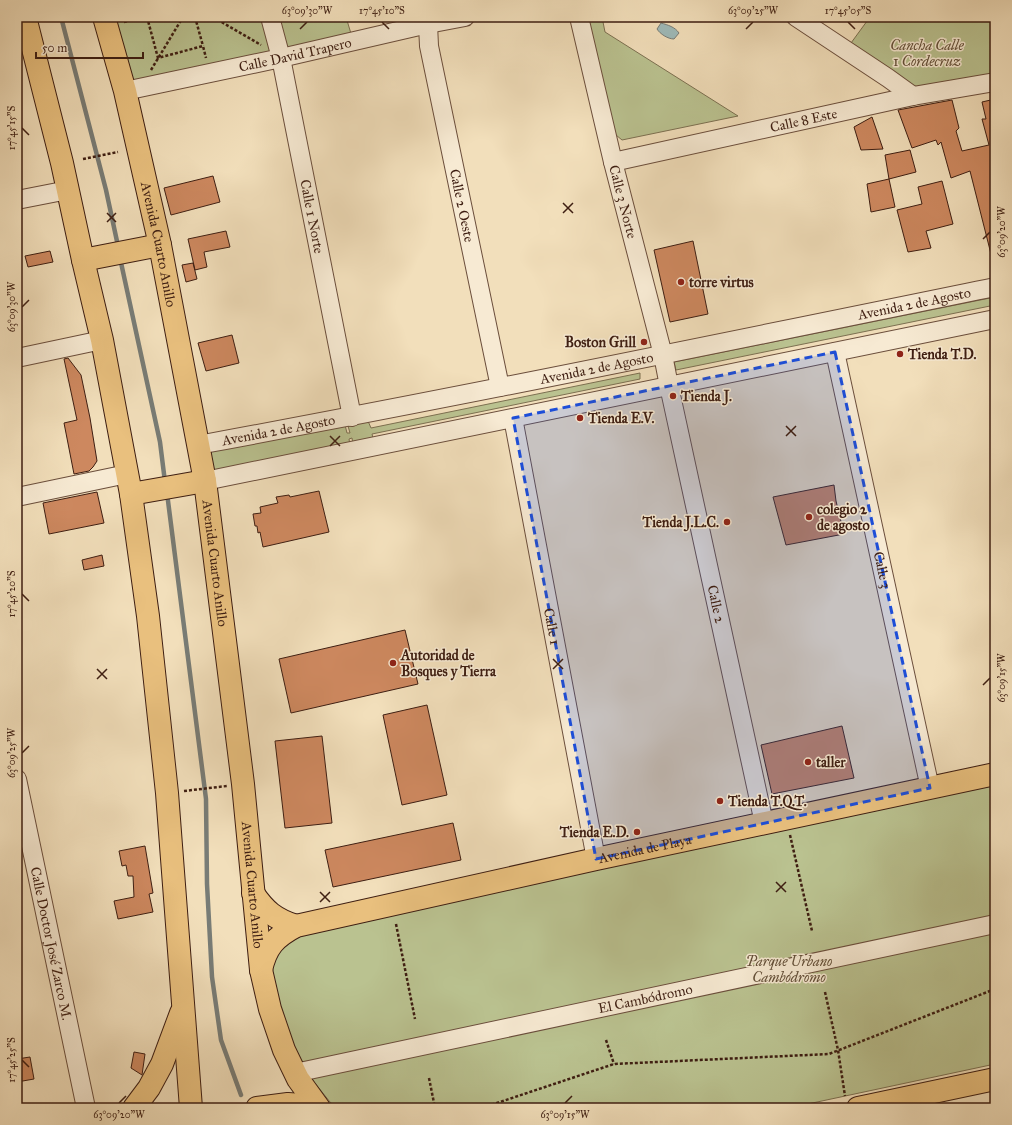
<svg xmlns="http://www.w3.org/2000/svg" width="1012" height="1125" viewBox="0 0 1012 1125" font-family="'IM FELL Great Primer',serif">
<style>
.green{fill:#bac290;stroke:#7c7051}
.water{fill:#9ebab9;stroke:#787c76}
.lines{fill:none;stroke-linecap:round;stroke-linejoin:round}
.stream{stroke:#787c76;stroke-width:4.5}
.building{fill:#cd885f;stroke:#3e1e12}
.minor-casing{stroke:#6b4e3c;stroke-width:20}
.major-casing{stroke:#3e1e12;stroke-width:24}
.highway-casing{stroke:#3e1e12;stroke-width:24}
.path{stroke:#3e1e12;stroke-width:2.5;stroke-dasharray:3 2;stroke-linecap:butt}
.minor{stroke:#f7ead3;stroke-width:18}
.major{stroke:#e9c07e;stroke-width:22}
.highway{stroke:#e9c07e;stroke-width:22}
.marked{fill:#1d4ed8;fill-opacity:0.2;stroke:#1d4ed8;stroke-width:3;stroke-dasharray:8 5;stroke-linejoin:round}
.ticks{fill:none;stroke:#3e1e12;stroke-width:1.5}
.poi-dot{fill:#8f2418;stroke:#f7ead3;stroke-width:1.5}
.labels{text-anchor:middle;stroke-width:3;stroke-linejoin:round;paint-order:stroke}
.park-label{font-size:14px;font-style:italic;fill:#634f38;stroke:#f7ead3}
.street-label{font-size:14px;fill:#3e1e12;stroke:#f7ead3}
.poi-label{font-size:14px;font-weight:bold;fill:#3e1e12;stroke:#f7ead3;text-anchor:start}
.neatline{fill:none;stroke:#3e1e12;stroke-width:1.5}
.ticks-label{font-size:10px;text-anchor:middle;fill:#3e1e12}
</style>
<rect width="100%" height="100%" fill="#f2dfbb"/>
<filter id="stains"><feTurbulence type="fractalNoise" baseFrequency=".005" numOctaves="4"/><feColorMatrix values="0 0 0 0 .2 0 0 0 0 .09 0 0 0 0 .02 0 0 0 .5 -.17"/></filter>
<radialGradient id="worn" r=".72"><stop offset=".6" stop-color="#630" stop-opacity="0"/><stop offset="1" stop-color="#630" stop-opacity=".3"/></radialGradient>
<path class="green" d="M113 17H262L272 54 130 85Z
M276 17H346L352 37 294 51 283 45Z
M586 17H602L605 32 738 116 622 140 616 135 613 130Z
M870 17H995V76L918 89 851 43Z
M995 297V305L676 370 674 362Z
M640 373V379L372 434 373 438 353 444 352 438 349 439 350 445 213 473 209 452 345 425 347 433H350L348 426 368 421 371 428Z
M995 785V1064L789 1108H337L330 1102 306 1072 284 1026 269 977 274 957 283 944 298 936 502 890Z"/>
<path class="water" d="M661 23C668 25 675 27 679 33L674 39C668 39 660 34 657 29Z"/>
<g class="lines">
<path class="stream" d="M61 17 106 190 118 246
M120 258 160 442 165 482
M167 493 206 799 207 884 212 977 221 1040 241 1095"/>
</g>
<path class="building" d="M995 99V253L991 254 970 171 951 178 941 142 938 145 936 140 912 148 898 110 952 100 959 128 956 131 962 151 989 145 982 119H986L982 102Z
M872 117 883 149 861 150 854 127Z
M910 150 916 172 889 179 885 155Z
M213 176 220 202 171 215 164 188Z
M889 179 895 207 871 212 867 184Z
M942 181 953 224 926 231 931 248 908 252 897 210 922 204 918 187Z
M226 231 230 247 204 252 207 267 195 270 188 239Z
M693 241 708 314 670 322 654 250Z
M50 251 53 262 28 267 25 256Z
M193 263 197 279 186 282 182 265Z
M232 335 239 363 206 371 198 343Z
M68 358 81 375 90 418 97 461 93 467 89 471 74 474 64 423 77 420 64 359Z
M834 485 836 501 844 534 786 545 773 497Z
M319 491 329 532 263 547 260 532 258 533 257 526H255L253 514 261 513 260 507 278 503 276 497 289 495 290 497Z
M97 492 104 523 49 534 43 503Z
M102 555 104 566 84 570 82 560Z
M405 630 418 684 291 713 279 659Z
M427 705 447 795 402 805 383 715Z
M842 726 854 778 772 794 761 745Z
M322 736 332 823 285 828 275 741Z
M453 823 461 860 333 887 325 850Z
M145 846 153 893 149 894 153 912 118 919 114 901 134 897 133 876H128L126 865 122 866 119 851Z
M134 1052 145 1054 142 1075 131 1068Z
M30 1057 34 1079 17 1082V1059Z"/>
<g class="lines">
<defs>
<g id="minor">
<path id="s1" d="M270 17 281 58 352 417"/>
<path id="s2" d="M579 17 613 162 663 355 669 386 764 823"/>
<path d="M796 17 888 78 913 96"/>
<path id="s3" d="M428 24 429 46 500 387"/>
<path id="s4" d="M125 91 281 58 428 24 465 17"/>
<path id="s5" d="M613 162 913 96 995 82"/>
<path d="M17 200 68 190"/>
<path id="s6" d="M835 352 930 788"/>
<path d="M17 358 102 340"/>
<path id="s7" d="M513 418 596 859"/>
<path id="s8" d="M198 445C464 396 730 341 995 287"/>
<path d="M205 481 995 319"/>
<path d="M17 497 127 474"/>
<path id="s9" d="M17 779 86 1108"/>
<path id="s10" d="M295 1073 995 924"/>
</g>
<g id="major">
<path d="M253 893C265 911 275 919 296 926"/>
<path id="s11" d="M261 970C266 947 275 937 296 926L596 859 995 774"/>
<path d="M858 1108 995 1079"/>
</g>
<g id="highway">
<path d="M25 17 62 163 83 260 102 340 131 494 148 616 167 793 191 1108"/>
<path id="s12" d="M104 17 125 91 160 245 205 481 243 784 261 970 270 1009 284 1050 298 1079 319 1108"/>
<path d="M83 260 160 245"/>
<path d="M131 494 205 481"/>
<path d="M134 1108 149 1088 162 1064 181 1013"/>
<path d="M257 1108 288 1104 317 1106"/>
</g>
</defs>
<use href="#minor" class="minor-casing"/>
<use href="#major" class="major-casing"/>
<use href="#highway" class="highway-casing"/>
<path class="path" d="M147 17 158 58 203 46 206 58
M195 17 203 46
M213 17 261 45
M124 22 142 17
M151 70 183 17
M83 159 118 152
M184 791 227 786
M790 835 812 931
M396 924 415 1019
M825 992 838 1050 845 1096
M606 1040 614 1064
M429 1078 435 1108
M482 1108 614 1064 829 1054 995 989"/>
<use href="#minor" class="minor"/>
<use href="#major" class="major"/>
<use href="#highway" class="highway"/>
</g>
<path class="marked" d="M835 352 930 788 596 859 513 418Z"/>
<path class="ticks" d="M382 22 389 29M848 22 855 29M300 29 307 22M746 29 753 22M22 128 29 135M563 203 573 213M107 213 116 222M563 213 573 203M107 222 116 213M983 239 990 232M22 307 29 300M786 426 796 436M330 436 340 446M786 436 796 426M330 446 340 436M22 594 29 601M553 659 563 669M97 669 107 679M553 669 563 659M97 679 107 669M983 685 990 678M22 753 29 746M776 882 786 892M320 892 330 902M776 892 786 882M320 902 330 892M22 1060 29 1067M119 1103 126 1096M565 1103 572 1096"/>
<g class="poi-dot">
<circle cx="681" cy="282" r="4"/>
<circle cx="644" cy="342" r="4"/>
<circle cx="900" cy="354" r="4"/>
<circle cx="673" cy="396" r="4"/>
<circle cx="580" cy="418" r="4"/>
<circle cx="809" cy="517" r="4"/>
<circle cx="727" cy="522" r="4"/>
<circle cx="393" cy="663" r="4"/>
<circle cx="808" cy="762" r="4"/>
<circle cx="720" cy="801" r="4"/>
<circle cx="637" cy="832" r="4"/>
</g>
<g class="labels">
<g class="park-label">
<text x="927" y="50">Cancha Calle<tspan x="927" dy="16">1 Cordecruz</tspan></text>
<text x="789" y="966">Parque Urbano<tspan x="789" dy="16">Cambódromo</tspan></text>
</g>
<g class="street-label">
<text dy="5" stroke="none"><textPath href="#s4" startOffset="174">Calle David Trapero</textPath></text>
<text dy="5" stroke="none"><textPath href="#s5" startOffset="195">Calle 8 Este</textPath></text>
<text dy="5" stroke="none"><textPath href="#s2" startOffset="190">Calle 3 Norte</textPath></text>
<text dy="5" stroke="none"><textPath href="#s3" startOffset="185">Calle 2 Oeste</textPath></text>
<text dy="5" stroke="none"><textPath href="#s1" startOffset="204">Calle 1 Norte</textPath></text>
<text dy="5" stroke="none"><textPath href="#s12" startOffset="234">Avenida Cuarto Anillo</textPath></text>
<text dy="5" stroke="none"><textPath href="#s8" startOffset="730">Avenida 2 de Agosto</textPath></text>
<text dy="5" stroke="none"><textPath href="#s8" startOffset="406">Avenida 2 de Agosto</textPath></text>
<text dy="5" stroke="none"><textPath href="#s8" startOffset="82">Avenida 2 de Agosto</textPath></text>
<text dy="5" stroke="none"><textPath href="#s12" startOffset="558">Avenida Cuarto Anillo</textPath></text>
<text dy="5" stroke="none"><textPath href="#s6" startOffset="223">Calle 3</textPath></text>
<text dy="5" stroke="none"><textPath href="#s2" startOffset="603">Calle 2</textPath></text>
<text dy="5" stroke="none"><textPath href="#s7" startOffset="212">Calle 1</textPath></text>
<text dy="5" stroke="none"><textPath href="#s11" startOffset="416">Avenida de Playa</textPath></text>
<text dy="5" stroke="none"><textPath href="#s12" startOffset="882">Avenida Cuarto Anillo</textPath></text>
<text dy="5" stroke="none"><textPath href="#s9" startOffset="168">Calle Doctor José Zarco M.</textPath></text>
<text dy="5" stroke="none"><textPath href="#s10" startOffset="358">El Cambódromo</textPath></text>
</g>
<g class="poi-label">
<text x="689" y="287">torre virtus</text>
<text x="636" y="347" text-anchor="end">Boston Grill</text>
<text x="908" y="359">Tienda T.D.</text>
<text x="681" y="401">Tienda J.</text>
<text x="588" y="423">Tienda E.V.</text>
<text x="817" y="514">colegio 2<tspan x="817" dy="16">de agosto</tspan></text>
<text x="719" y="527" text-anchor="end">Tienda J.L.C.</text>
<text x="401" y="660">Autoridad de<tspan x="401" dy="16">Bosques y Tierra</tspan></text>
<text x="816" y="767">taller</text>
<text x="728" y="806">Tienda T.Q.T.</text>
<text x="629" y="837" text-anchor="end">Tienda E.D.</text>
</g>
</g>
<rect width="1012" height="1125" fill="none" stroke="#f2dfbb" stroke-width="44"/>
<path d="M36 52v6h107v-6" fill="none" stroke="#3e1e12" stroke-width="2"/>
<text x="42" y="52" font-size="12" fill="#3e1e12" stroke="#f7ead3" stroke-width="3" paint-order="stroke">50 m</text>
<rect x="22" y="22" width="968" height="1081" class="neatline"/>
<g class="ticks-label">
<text x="307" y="14">63°09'30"W</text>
<text x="382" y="14">17°45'10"S</text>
<text x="753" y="14">63°09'25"W</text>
<text x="848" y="14">17°45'05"S</text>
<text transform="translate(11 128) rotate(-90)" y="4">17°45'15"S</text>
<text transform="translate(1001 232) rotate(-90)" y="4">63°09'20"W</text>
<text transform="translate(11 307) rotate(-90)" y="4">63°09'30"W</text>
<text transform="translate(11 594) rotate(-90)" y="4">17°45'20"S</text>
<text transform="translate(1001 678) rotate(-90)" y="4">63°09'15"W</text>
<text transform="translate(11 753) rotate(-90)" y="4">63°09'25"W</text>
<text transform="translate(11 1060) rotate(-90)" y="4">17°45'25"S</text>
<text x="119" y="1118">63°09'20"W</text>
<text x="565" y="1118">63°09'15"W</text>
</g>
<rect width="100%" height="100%" filter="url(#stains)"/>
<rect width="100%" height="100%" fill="url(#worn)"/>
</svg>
